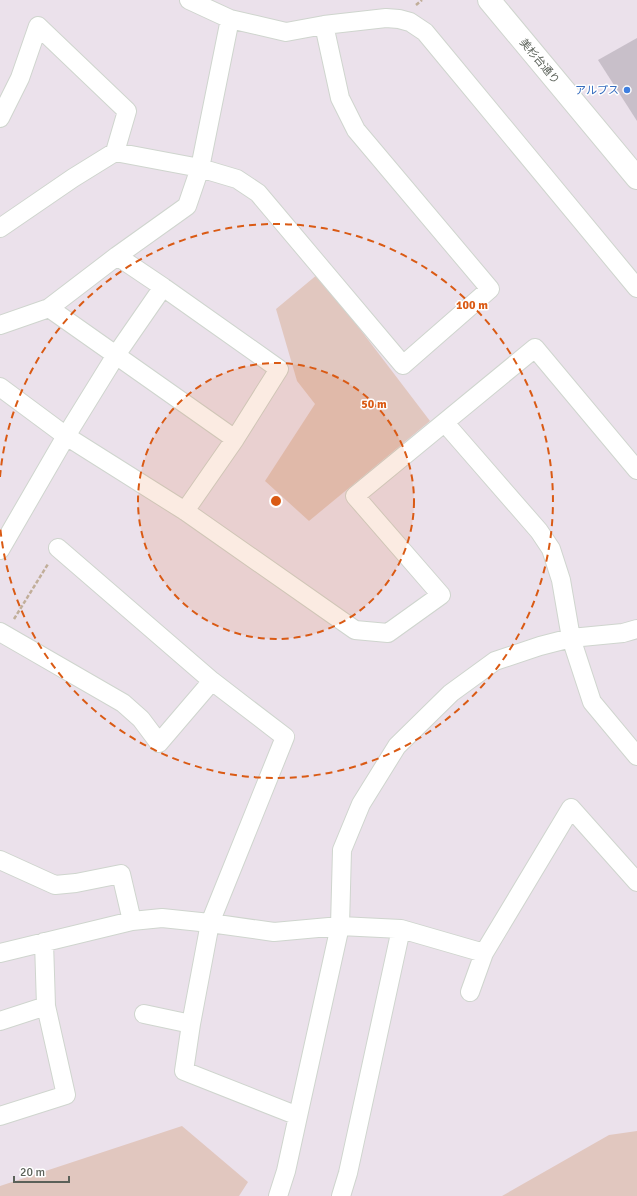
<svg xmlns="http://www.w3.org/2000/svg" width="637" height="1196" viewBox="0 0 637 1196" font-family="Signika,'Noto Sans JP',sans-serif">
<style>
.green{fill:#e1c7bf}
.building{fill:#c8bfc9}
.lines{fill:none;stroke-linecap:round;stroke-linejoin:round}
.minor-casing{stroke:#cfd5ce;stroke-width:20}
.tertiary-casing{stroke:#cfd5ce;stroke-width:24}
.path{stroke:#c1ae99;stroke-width:2.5;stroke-dasharray:4 2;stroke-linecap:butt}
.minor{stroke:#fff;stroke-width:18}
.tertiary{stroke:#fff;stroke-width:22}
.ring{fill:none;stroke:#da5a14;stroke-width:2;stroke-dasharray:7 5}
.shop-dot{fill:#3f7fe0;stroke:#fff;stroke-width:1.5}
.labels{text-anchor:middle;stroke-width:3;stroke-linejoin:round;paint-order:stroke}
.street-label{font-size:11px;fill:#5b6159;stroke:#fff}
.shop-label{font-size:11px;fill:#366cbe;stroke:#fff;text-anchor:end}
.centre{fill:#da5a14;stroke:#fff;stroke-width:2}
.ring-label{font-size:12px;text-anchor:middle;font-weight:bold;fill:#da5a14;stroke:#fff;stroke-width:3;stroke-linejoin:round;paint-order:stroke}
</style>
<rect width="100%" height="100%" fill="#ebe1eb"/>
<path class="green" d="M318 274 430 421 309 521 265 481 315 404 297 381 276 309Z
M182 1126 248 1182 239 1196H0V1186Z
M637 1131V1196H502L609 1135Z"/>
<path class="building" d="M637 38V121L598 60Z"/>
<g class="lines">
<defs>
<path id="minor" d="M189 0 230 19 286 32 324 25 386 18 399 19 410 22 425 32 637 288
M0 118 20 78 38 26 127 111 115 152 73 178 0 228
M115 152 200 168 237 179 258 193 403 365 490 289 356 130 340 98 324 25
M117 256 163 287 279 369 235 439 185 511
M49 308 235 439
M0 325 49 308 117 256 187 206 200 168 230 19
M0 387 66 436 185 511 355 630 388 633 441 595 355 496 535 348 637 470
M445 423 539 531 551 549 561 580 571 638 592 702 637 756
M58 548 212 681 285 737 210 923 191 1024 184 1071 298 1116
M0 550 66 436 116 355 163 287
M0 632 123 703 141 719 159 743 212 681
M0 860 55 885 76 883 121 874 132 921
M0 953 132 921 162 918 210 923 274 932 340 926 401 929 484 953 470 992
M484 953 571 808 637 882
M144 1014 191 1024
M0 1021 46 1006
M0 1116 66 1095 46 1006 44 942
M278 1196 286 1171 298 1116 340 926 342 850 361 804 397 746 451 693 495 661 540 646 571 638 623 633 637 629
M341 1196 348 1173 401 929"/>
<path id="tertiary" d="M489 0 637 178"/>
</defs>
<use href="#minor" class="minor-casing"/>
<use href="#tertiary" class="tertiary-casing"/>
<path class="path" d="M416 5 422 0
M14 619 48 564"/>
<use href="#minor" class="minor"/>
<use href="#tertiary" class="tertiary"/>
</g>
<circle cx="276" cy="501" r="138" fill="#da5a14" fill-opacity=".12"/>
<g class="ring">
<circle cx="276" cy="501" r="138"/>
<path d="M0 477A277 277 0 1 1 0 525"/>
</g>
<circle class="shop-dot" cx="627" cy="90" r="4"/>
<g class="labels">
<g class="street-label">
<text transform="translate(540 61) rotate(50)" y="4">美杉台通り</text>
</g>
<g class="shop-label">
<text x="619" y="94">アルプス</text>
</g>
</g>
<circle cx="276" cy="501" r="6" class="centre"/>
<g class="ring-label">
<text x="472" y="309">100 m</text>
<text x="374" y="408">50 m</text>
</g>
<path d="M14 1176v6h55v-6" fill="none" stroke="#5b6159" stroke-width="2"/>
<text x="20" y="1176" font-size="12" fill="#5b6159" stroke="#ffffff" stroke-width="3" paint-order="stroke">20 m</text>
</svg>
